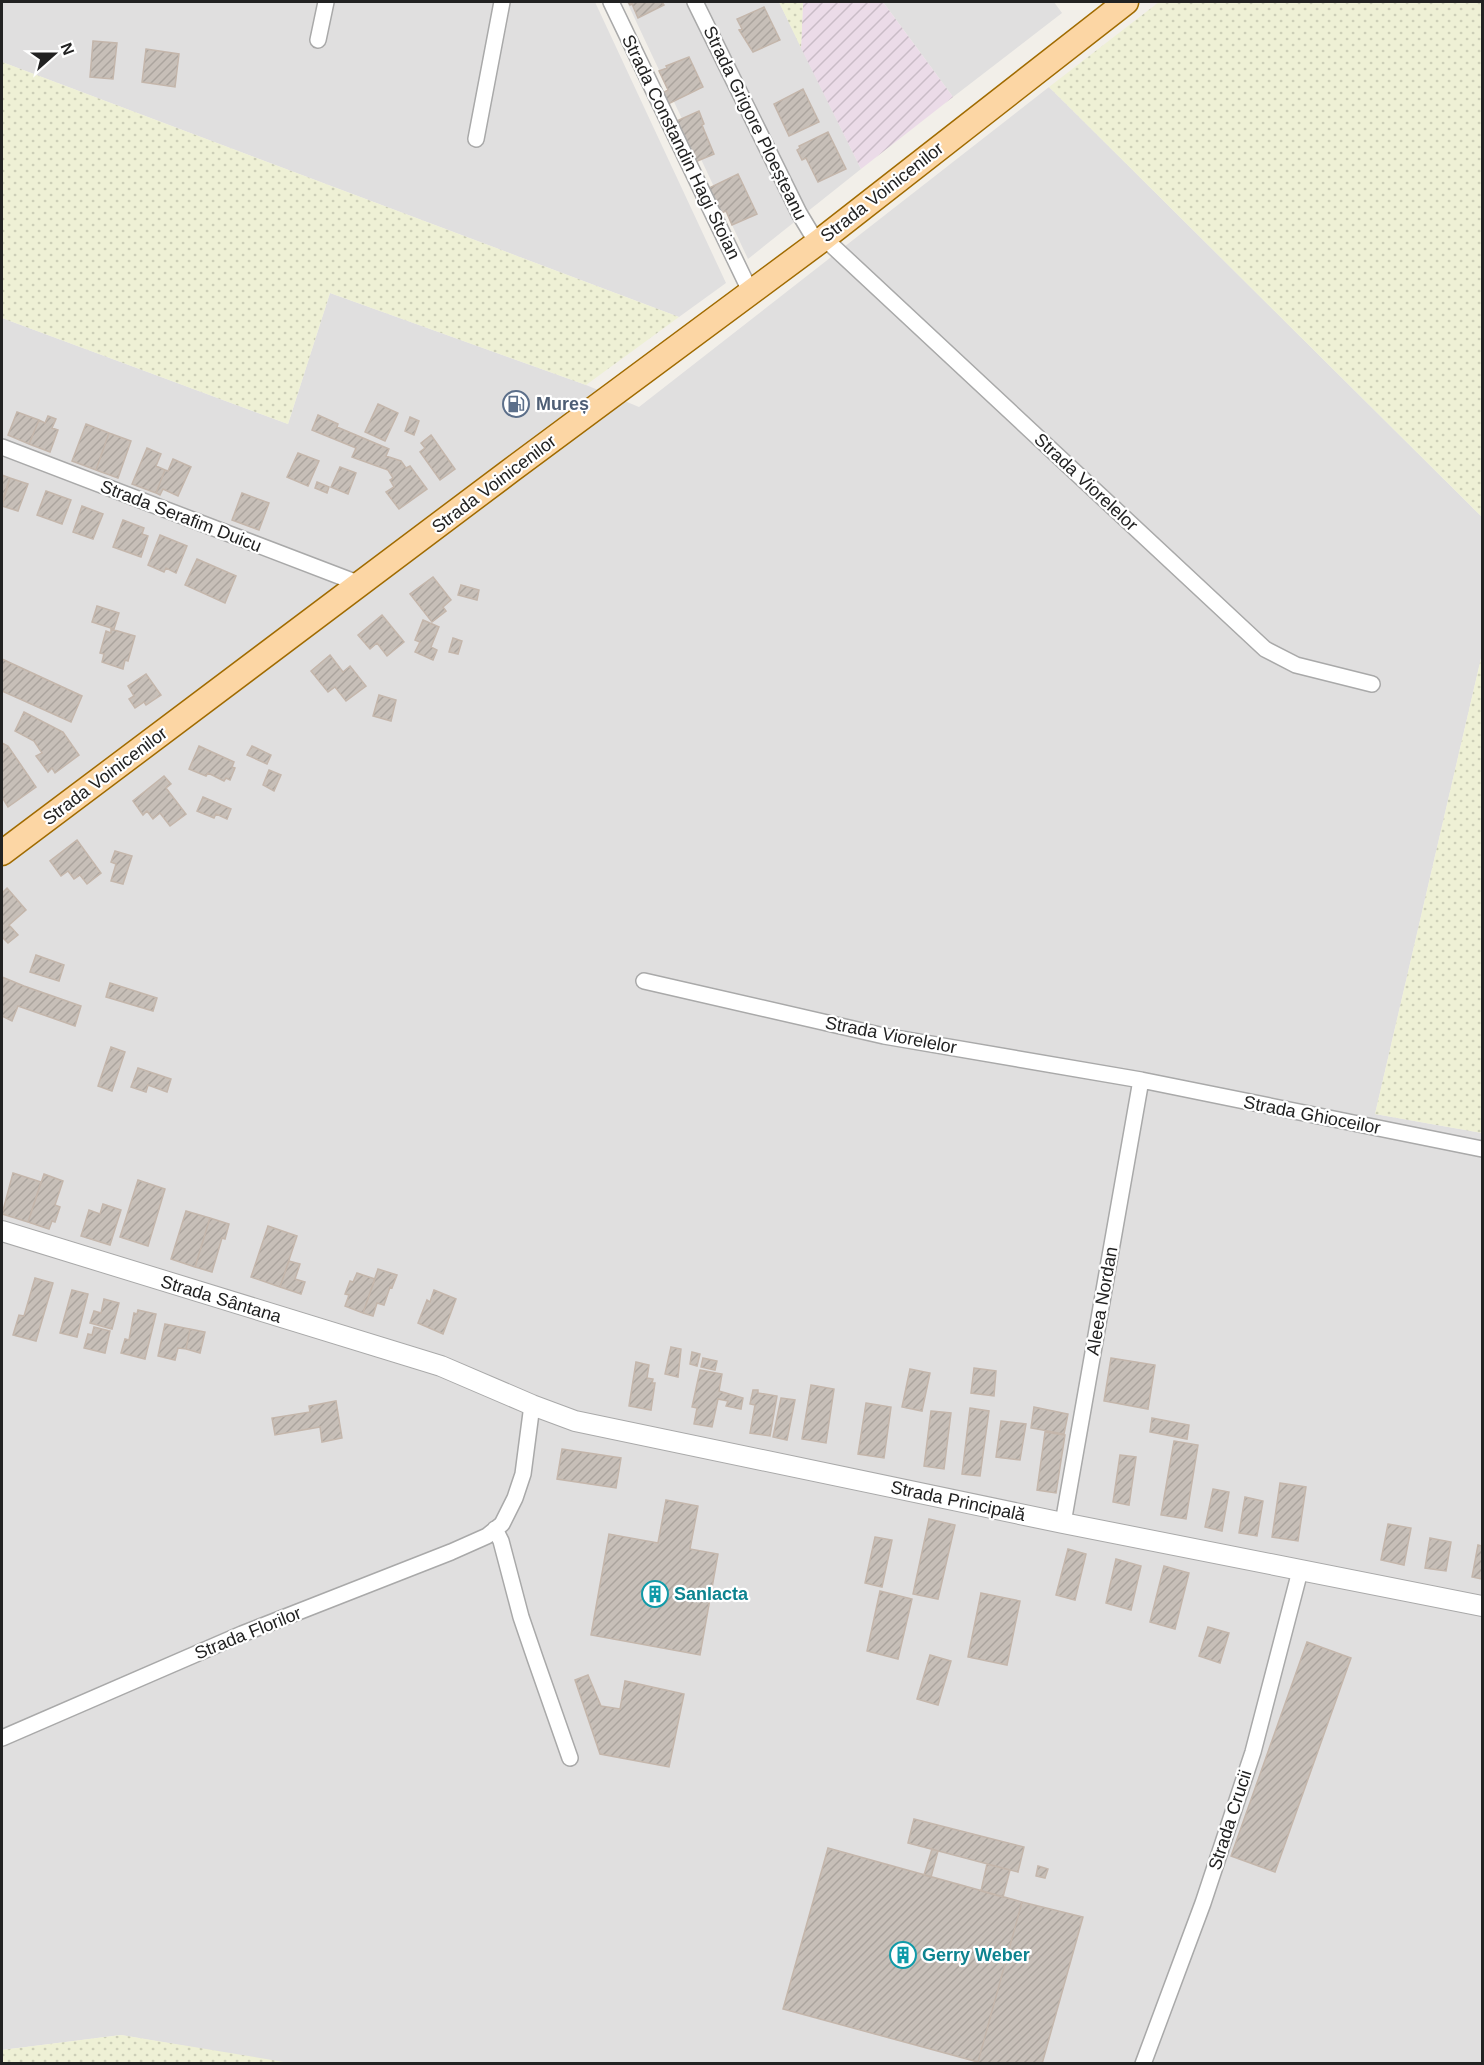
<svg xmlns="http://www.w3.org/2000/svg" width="1484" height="2065" viewBox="0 0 1484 2065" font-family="Helvetica,sans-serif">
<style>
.residential{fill:#e0dfdf}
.industrial{fill:url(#industrial-furrows)}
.farmland{fill:url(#farmland-dots)}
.building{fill:url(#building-hatch);stroke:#c4b6ab;stroke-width:1.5}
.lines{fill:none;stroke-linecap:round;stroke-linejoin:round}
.minor-casing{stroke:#a9a9a9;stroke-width:18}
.tertiary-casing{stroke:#a9a9a9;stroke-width:22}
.primary-casing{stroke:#a06b00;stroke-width:27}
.minor{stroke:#fff;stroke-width:15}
.tertiary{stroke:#fff;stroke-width:20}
.primary{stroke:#fcd6a4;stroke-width:24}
.labels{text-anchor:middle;stroke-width:4.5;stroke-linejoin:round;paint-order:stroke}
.street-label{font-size:18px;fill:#222;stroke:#fff}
.service-label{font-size:18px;font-weight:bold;fill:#4e5e75;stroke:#fff;text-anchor:start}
.culture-label{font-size:18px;font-weight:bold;fill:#0d838f;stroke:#fff;text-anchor:start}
</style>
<defs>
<pattern id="industrial-furrows" width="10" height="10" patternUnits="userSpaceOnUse" patternTransform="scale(1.5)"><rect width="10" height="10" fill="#ebdbe8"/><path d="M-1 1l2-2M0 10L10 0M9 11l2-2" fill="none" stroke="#c9bcc7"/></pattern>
<pattern id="farmland-dots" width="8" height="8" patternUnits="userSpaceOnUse" patternTransform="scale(1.5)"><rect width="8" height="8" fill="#eef0d5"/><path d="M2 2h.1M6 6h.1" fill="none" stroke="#ccceb7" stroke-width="1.8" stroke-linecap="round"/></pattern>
<pattern id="building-hatch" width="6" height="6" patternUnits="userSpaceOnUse" patternTransform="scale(1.5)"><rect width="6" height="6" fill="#c7bfb8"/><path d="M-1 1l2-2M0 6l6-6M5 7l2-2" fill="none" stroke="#aba49e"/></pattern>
</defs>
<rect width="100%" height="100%" fill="#f2efe9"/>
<path class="residential" d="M2 2H595L726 283 679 317 2 62Z
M627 2H779L861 169 748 259Z
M883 2H1054L1062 13 953 97Z
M1049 87 1482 517V654L1375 1114 1482 1133V2063L290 2064 121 2035 2 2050V318L288 424 330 293 586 385 639 407Z"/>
<path class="industrial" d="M803 2H883L953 97 861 169 801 48Z"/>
<path class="farmland" d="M779 2H803L801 48Z
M1159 2H1482V517L1049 87Z
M2 62 679 317 586 385 330 293 288 424 2 318Z
M1482 654V1133L1375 1114Z
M121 2035 290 2063H2V2050Z"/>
<path class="building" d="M628 2H662L664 5 638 18 632 4 630 5Z
M764 7 780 40 753 52 739 30 742 29 737 19Z
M93 41 117 43 113 79 90 77Z
M146 49 179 54 175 87 142 82Z
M689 57 703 87 664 106 659 95 668 90 659 71 667 68 666 66Z
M803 89 819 122 789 136 774 104Z
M699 111 704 124 702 125 714 154 695 162 677 121Z
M828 132 846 169 818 182 806 158 802 160 797 150 800 148 799 146Z
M738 174 757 214 732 225 726 211 721 213 709 188Z
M378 404 398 413 385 441 365 432Z
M17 412 39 420 29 444 8 435Z
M318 415 338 424 337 427 389 449 386 456 401 461 406 468 410 466 427 489 399 509 386 492 394 487 390 480 393 478 388 470 352 457 356 448 312 430Z
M48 416 56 419 52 428 58 430 50 452 29 444 39 420 45 423Z
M410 417 419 421 414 435 405 431Z
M86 424 109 433 96 470 72 461Z
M109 433 131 441 118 478 96 470Z
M431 435 455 469 440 480 420 452 425 448 421 443Z
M147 448 161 454 156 466 165 470 156 493 132 484Z
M298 453 319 461 308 486 287 477Z
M173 459 191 467 178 496 163 489 160 495 156 493 165 470 168 471Z
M340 467 356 473 348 494 331 487Z
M2 475 10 478 2 501Z
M10 478 28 484 18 511 2 506Z
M317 482 329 487 327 493 315 488Z
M46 491 71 500 62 524 37 515Z
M242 493 269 503 259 530 232 520Z
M82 506 103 514 93 539 73 532Z
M123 520 144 528 142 534 148 536 141 557 113 547Z
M160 535 187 546 176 573 166 568 164 572 148 565Z
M197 559 236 576 225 603 185 585Z
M433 577 451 600 443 607 446 611 432 622 410 594Z
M461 585 479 590 477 600 458 595Z
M97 606 119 613 114 629 92 622Z
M382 615 404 642 387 656 377 643 370 649 358 635Z
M423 620 439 627 431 647 437 650 433 660 415 652 420 642 415 640Z
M111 629 135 636 128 661 125 660 123 669 102 662 104 654 100 653 106 631 111 633Z
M453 638 462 641 458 654 449 652Z
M330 655 343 672 350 666 366 686 346 701 335 687 328 692 311 671Z
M2 659 82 696 71 722 2 691Z
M146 674 161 695 146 705 144 702 135 708 129 699 134 696 128 686Z
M379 695 396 700 391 721 373 716Z
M24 712 63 732 79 755 55 773 52 768 48 772 36 756 42 753 34 741 15 731Z
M2 743 8 746 36 787 8 807 2 797 3 791 2 789Z
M199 746 234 762 232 767 235 768 230 780 226 778 224 781 208 773 206 776 189 769Z
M252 746 271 755 267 764 247 755Z
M269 770 281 775 274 791 263 785Z
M164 776 171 784 166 788 186 814 170 826 160 813 153 819 147 811 143 815 133 801Z
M203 797 231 809 227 819 216 814 214 818 197 811Z
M77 840 101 873 87 884 80 875 74 879 68 871 61 876 50 861Z
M115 851 132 856 123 884 111 881 116 864 111 862Z
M7 888 26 910 9 925 18 935 8 943 2 937V893Z
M36 955 64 965 59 981 30 972Z
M2 977 24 986 81 1006 75 1026 18 1006 12 1021 2 1016Z
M110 983 157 998 153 1011 106 997Z
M111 1047 125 1052 112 1091 98 1086Z
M138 1068 171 1079 167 1092 148 1085 146 1092 131 1087Z
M13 1173 41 1182 28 1222 2 1214Z
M44 1174 63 1181 55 1205 60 1207 55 1222 52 1221 49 1229 28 1222Z
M138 1180 165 1189 148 1246 120 1237Z
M103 1204 121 1210 110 1245 81 1236 89 1210 100 1214Z
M186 1211 210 1218 195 1267 171 1259Z
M210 1218 229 1224 225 1239 222 1238 212 1272 195 1267Z
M268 1226 297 1236 280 1287 251 1277Z
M289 1261 300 1264 295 1279 305 1282 301 1294 280 1287Z
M378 1269 397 1275 392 1288 390 1287 384 1305 377 1303 373 1316 363 1313Z
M357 1273 375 1279 363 1313 345 1306 349 1295 345 1294 350 1281 353 1282Z
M35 1278 53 1283 36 1341 13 1335 19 1315 24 1316Z
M72 1290 88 1294 77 1337 60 1333Z
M434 1290 456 1299 443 1334 418 1323 427 1300 430 1302Z
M104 1299 119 1303 112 1329 90 1323 94 1311 101 1313Z
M138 1310 156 1314 145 1359 121 1353 125 1339 129 1340 134 1313 137 1314Z
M165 1324 190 1329 186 1349 178 1348 175 1360 158 1356Z
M94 1327 110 1331 105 1353 84 1348 88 1334 92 1335Z
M190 1329 205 1332 200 1353 186 1349Z
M671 1347 681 1349 678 1377 665 1374Z
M692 1352 700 1354 697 1366 690 1364Z
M703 1358 717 1361 715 1370 701 1367Z
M1111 1358 1155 1365 1148 1409 1104 1401Z
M636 1362 649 1365 647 1378 653 1379 652 1383H655L651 1410 629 1406Z
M974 1368 996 1371 994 1396 971 1393Z
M910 1369 930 1373 922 1411 902 1407Z
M700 1370 722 1374 719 1391 743 1398 741 1409 726 1406 728 1401 718 1399 712 1427 694 1424 697 1408 692 1407Z
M811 1385 834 1389 826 1443 802 1439Z
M753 1390H758V1393L777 1396 770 1436 750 1433 755 1405 750 1404Z
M781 1398 795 1400 787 1440 773 1437Z
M336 1401 342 1438 322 1442 320 1427 275 1435 272 1418 310 1412 309 1406Z
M866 1403 891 1407 884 1458 858 1454Z
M1034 1407 1068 1414 1064 1434 1031 1428Z
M970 1408 989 1411 980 1476 962 1474Z
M931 1411 951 1413 944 1469 924 1466Z
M1152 1418 1189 1425 1187 1439 1150 1432Z
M1001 1421 1026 1424 1020 1460 996 1457Z
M1045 1432 1065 1435 1056 1493 1037 1490Z
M1174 1441 1198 1445 1186 1519 1161 1515Z
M562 1449 621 1458 616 1488 557 1479Z
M1120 1455 1136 1457 1129 1505 1113 1502Z
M1280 1483 1306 1487 1298 1541 1272 1537Z
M1213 1489 1229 1492 1222 1531 1205 1527Z
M1245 1497 1263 1501 1257 1536 1239 1533Z
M666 1500 698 1506 690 1549 718 1554 700 1655 591 1635 609 1534 658 1543Z
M929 1519 955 1525 938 1599 913 1594Z
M1388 1524 1411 1528 1404 1565 1381 1560Z
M875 1537 892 1540 882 1587 865 1583Z
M1430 1538 1451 1542 1446 1571 1425 1568Z
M1478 1545 1482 1546V1579L1472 1577Z
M1068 1549 1086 1554 1075 1600 1056 1595Z
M1116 1559 1141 1566 1131 1610 1106 1603Z
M1164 1566 1189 1573 1175 1629 1150 1622Z
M880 1591 912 1599 898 1659 867 1651Z
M981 1593 1020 1601 1007 1665 968 1657Z
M1208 1627 1229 1633 1220 1663 1199 1656Z
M1307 1642 1351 1658 1275 1872 1231 1856Z
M930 1655 951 1661 938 1705 917 1699Z
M588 1675 601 1706 620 1709 625 1681 684 1694 669 1767 600 1754 575 1680Z
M914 1819 1024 1847 1018 1872 908 1843Z
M828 1848 1022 1902 978 2062 783 2009Z
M932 1849 938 1851 931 1877 924 1875Z
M987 1864 1010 1870 1003 1897 981 1891Z
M1038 1866 1048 1869 1045 1878 1036 1876Z
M1022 1902 1083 1917 1042 2064H982L978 2062Z"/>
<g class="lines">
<defs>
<path id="minor" d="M611 2 751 293
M695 2 799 213 817 243
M318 40 326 2
M476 139 502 2
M824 238 1265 649 1296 665 1372 684
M2 447 360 584
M644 981 884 1036 1141 1080 1482 1149
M1063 1523 1141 1080
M495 1529 501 1541 521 1617 535 1658 570 1758
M2 1738 242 1634 451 1552 487 1536 502 1524 515 1498 523 1474 532 1405
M1143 2064 1203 1903 1253 1752 1300 1571"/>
<path id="tertiary" d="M2 1231 441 1366 532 1405 575 1421 1063 1523 1482 1606"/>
<path id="primary" d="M2 853 510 471 824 238 1126 2"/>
</defs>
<use href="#minor" class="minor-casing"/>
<use href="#tertiary" class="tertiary-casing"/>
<use href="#primary" class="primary-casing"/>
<use href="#minor" class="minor"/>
<use href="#tertiary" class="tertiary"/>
<use href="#primary" class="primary"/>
</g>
<defs>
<symbol id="fuel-ring" viewBox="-11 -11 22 22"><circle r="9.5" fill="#fff" stroke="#5c6f8a" stroke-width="1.5"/><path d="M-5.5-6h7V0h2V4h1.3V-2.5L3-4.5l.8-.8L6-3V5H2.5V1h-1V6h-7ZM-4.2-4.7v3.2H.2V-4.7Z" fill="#5c6f8a"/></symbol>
<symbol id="building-ring" viewBox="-11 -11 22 22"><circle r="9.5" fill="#fff" stroke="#0f9aa8" stroke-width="1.5"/><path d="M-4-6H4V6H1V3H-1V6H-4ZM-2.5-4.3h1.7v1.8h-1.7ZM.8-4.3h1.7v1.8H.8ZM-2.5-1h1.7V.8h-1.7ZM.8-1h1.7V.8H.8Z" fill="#0f9aa8"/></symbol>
</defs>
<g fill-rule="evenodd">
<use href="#fuel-ring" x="501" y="389" width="30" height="30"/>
<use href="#building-ring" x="640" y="1579" width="30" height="30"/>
<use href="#building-ring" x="888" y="1940" width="30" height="30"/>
</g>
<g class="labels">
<g class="street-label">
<text transform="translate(755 123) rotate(64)" y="6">Strada Grigore Ploeșteanu</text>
<text transform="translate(681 147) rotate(64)" y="6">Strada Constandin Hagi Stoian</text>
<text transform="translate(882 192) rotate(-38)" y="6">Strada Voinicenilor</text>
<text transform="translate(1086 482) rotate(43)" y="6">Strada Viorelelor</text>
<text transform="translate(494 484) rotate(-37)" y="6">Strada Voinicenilor</text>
<text transform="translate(181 516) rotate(21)" y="6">Strada Serafim Duicu</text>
<text transform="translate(105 776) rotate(-37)" y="6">Strada Voinicenilor</text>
<text transform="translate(891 1035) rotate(11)" y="6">Strada Viorelelor</text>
<text transform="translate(1312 1115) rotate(11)" y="6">Strada Ghioceilor</text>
<text transform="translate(221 1299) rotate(17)" y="6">Strada Sântana</text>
<text transform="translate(1102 1301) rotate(-80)" y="6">Aleea Nordan</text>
<text transform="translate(958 1501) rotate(12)" y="6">Strada Principală</text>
<text transform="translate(248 1633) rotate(-22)" y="6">Strada Florilor</text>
<text transform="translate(1230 1820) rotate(-72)" y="6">Strada Crucii</text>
</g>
<g class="service-label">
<text x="536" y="410">Mureș</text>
</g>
<g class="culture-label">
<text x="674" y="1600">Sanlacta</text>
<text x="922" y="1961">Gerry Weber</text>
</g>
</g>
<rect width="1484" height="2065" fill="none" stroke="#222222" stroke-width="6"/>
<g transform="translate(54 54) rotate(69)" stroke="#ffffff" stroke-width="4.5" paint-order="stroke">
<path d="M0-4.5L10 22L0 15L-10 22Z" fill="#222222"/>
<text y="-9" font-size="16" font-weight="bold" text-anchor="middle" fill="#222222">N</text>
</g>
</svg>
